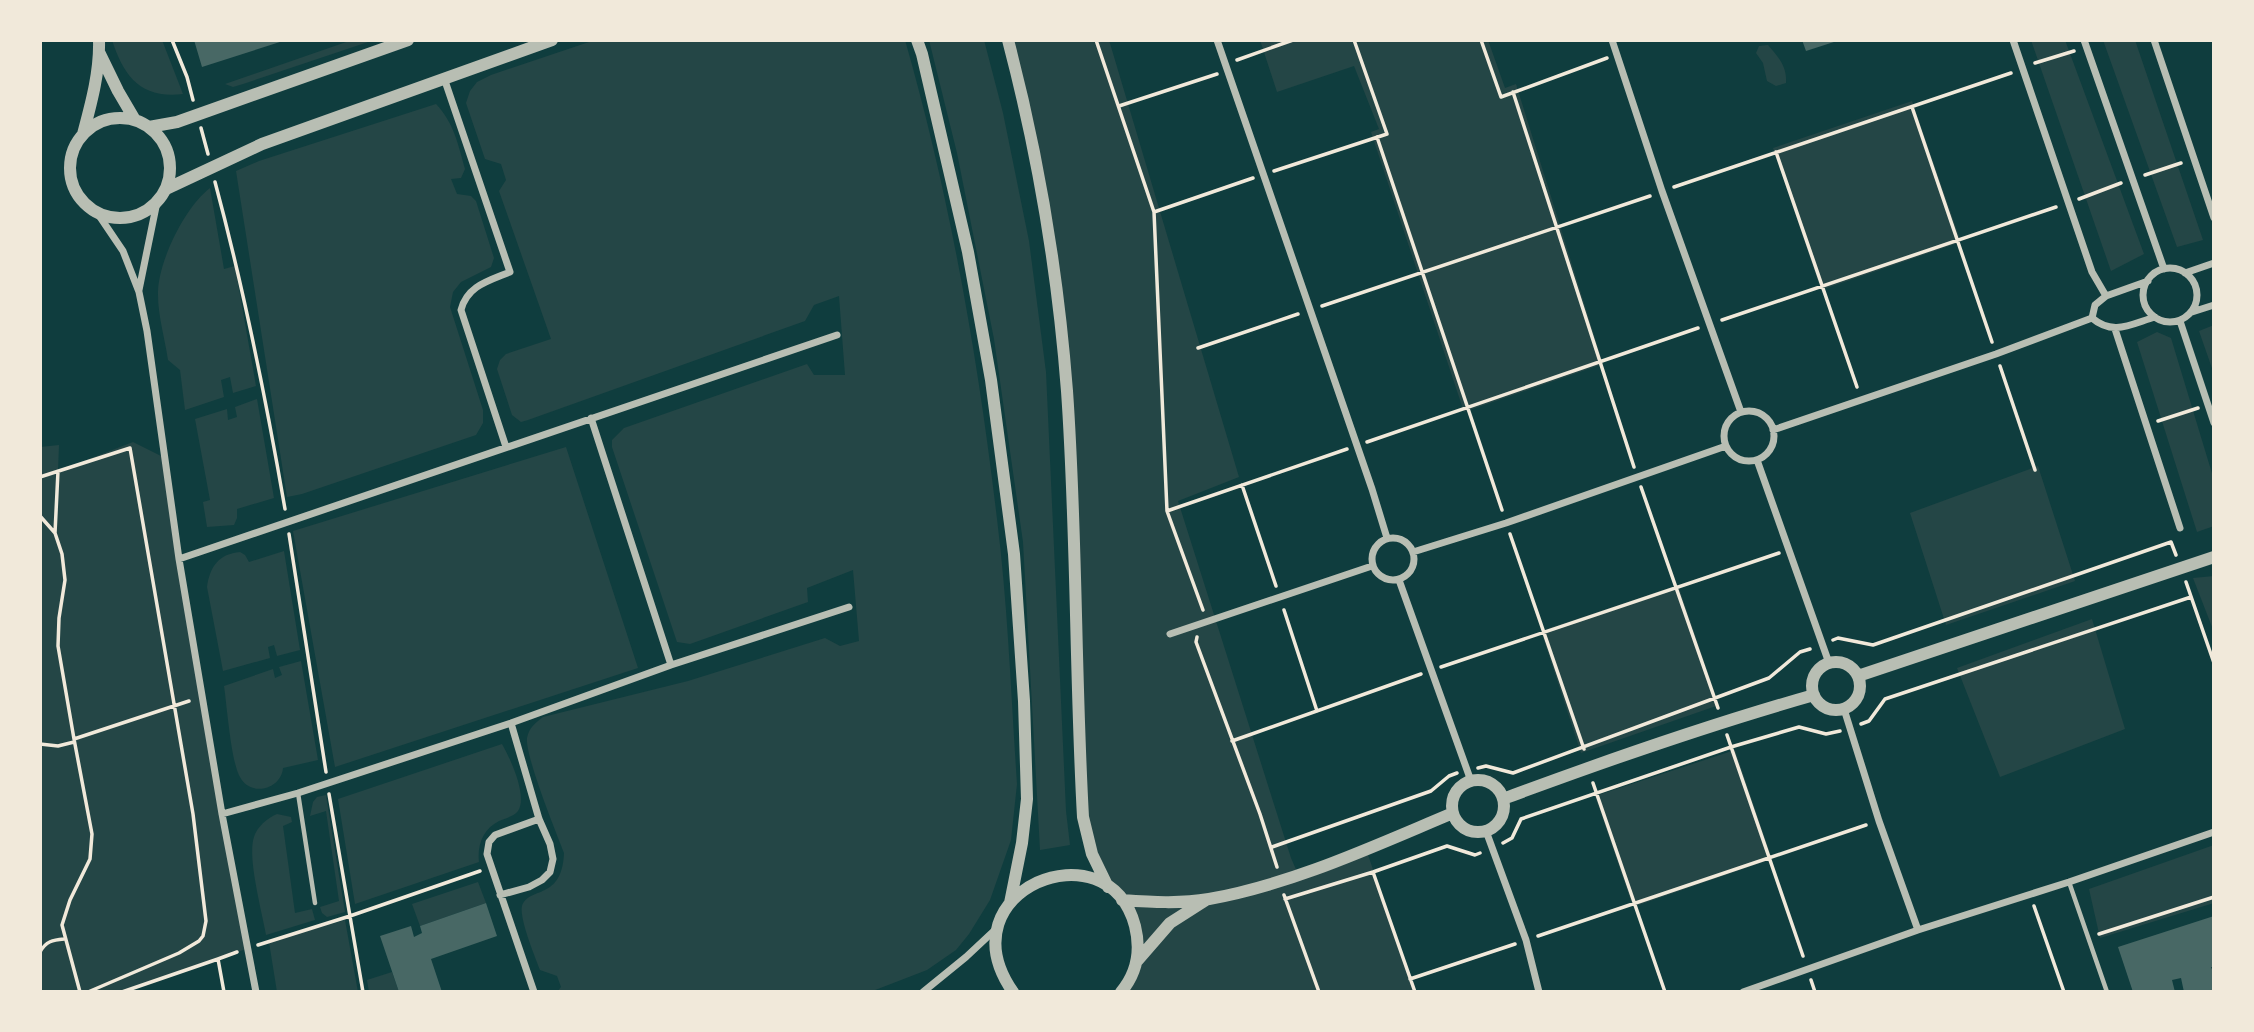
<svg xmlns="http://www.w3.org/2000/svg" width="2254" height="1032" viewBox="0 0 2254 1032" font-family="Figtree,sans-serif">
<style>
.green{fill:#244646}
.building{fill:#486865}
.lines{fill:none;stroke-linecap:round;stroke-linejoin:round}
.path{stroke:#f1e9da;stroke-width:3.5}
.service{stroke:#b8beb3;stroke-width:4.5}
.minor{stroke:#b8beb3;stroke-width:7}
.tertiary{stroke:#b8beb3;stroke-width:12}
</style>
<rect width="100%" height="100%" fill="#0f3d3e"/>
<path class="green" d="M112 40H162L183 94C141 99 124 77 112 40Z
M352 40H374L243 84 233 87 225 84Z
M595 40H905C950 197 978 357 997 519 1008 607 1011 696 1017 784L1011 840 990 900 969 934 956 950 927 970 870 992H557L561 987 557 976 540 970C535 957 519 918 522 906 529 886 562 901 564 853 556 832 525 756 527 738 529 728 535 723 543 717L688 681 825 638 840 646 859 641 853 570 807 588 808 602 690 644 677 642 612 447V440L624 428 807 364 814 375H845L839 296 814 305 805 321 528 420 521 422 512 415 497 369 500 360 506 354 551 339 499 191 506 180 501 164 485 159 466 103 470 91 477 82 491 75Z
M929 40H984L1003 113 1029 241 1046 372 1066 811 1070 845 1040 850 1023 542 994 339 957 153Z
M1008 40H1109L1239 477 1178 501 1291 858 1298 874 1366 849 1415 992H1121L1139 939 1108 887 1083 817 1058 299Z
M1260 40H1488L1505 88 1516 84 1603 364 1464 412 1371 132 1379 129 1354 66 1277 92Z
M2031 40H2065L2144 254 2111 271Z
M2103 40H2135L2203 240 2177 247Z
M1768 45C1779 58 1787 66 1786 83L1776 86 1767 81 1763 63 1756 53 1759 46Z
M1912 101 1961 242 1821 290 1773 148Z
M436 104C454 123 458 144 465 169L461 178 451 179 457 194 471 196 476 201 494 258 491 267 461 282 453 292 450 307 483 410V423L476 435 302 494 287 497 236 171 259 161Z
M210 188 224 269 235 266 256 386 233 393 230 377 221 380 224 397 185 410 180 370 168 360C165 339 158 316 158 295 157 263 185 207 210 188Z
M2214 325V374L2199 331Z
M2157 332 2171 338 2214 480V526L2197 532 2137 342Z
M257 399 274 498 237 509V518L234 525 207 527 203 502 210 500 195 419 227 409 228 420 237 417 235 407Z
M133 442 165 458 179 559 249 948 122 992H40V447L59 445 58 471Z
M566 447 638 668 335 767 293 531Z
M2038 466 2075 581 1946 625 1910 513Z
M284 551 300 650 277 656 274 645 268 647 270 658 223 671 207 587C210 566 219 554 240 552L245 555 249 562Z
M2214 576V632L2193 578Z
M1678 585 1719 705 1581 753 1541 631Z
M2092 619 2125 729 2000 777 1957 668Z
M301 661 318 760 283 768C281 790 250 797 240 777 231 762 227 706 224 686L273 669 275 678 282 675 279 667Z
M502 744C510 758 528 796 518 811 513 817 505 818 499 821 483 829 477 845 479 862L355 904 338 799Z
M1735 750 1772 859 1633 907 1595 796Z
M326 795 345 912 327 917 322 913 320 907 339 901 326 811 310 816 313 802 317 797Z
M277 814 291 817 292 822 283 826 295 913 312 909 315 920 266 935C262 912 247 857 254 837 257 827 267 818 277 814Z
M2214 845V903L2100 938 2089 889Z
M478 882 486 903 420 926 412 904Z
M345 920 358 992H277L269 942Z
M392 972 399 992H369L367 980Z"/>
<path class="building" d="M194 40H283V41L202 67Z
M1802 40H1837V41L1806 51Z
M486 903 497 936 431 959 442 992H399L380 936 411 926 414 937 422 933 420 926Z
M2214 916V967H2211L2214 974V992H2184L2181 978 2172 980 2175 992H2133L2118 947Z"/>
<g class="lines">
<path class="path" d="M172 40 187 77 193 100
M1096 40 1154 212 1167 511 1203 610
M1481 40 1501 97 1607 58
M1237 60 1293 40
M2035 63 2074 51
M1513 92 1634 467
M1119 106 1217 74
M1912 107 1992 342
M201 128 208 154
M1377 137 1502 510
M1776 152 1857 387
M1274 171 1387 134 1354 40
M2145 175 2181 163
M215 182C244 290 266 399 285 509
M1674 187 2011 73
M2079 199 2121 183
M1154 212 1253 178
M1322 306 1650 196
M1722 320 2056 207
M1198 348 1298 314
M2000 366 2035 470
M2158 421 2198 408
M1367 442 1698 328
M40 477 130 448 193 814 206 921 203 936 199 941 179 953 88 992
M1242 485 1276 586
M1641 487 1718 708
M1167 511 1347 449
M40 516 55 533 58 471
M55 533 62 554 65 580 59 618 58 646 74 739 189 701
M289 534 326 772
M1510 534 1584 749
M2186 582 2214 663
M1284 610 1317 711
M1197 637 1196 642 1260 814 1277 867
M1833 640 1838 638 1873 645 2171 542 2176 555
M1441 667 1779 553
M1861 724 1869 721 1885 699 2191 597
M1727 735 1803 956
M74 739 92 834 90 859 70 900 62 925 80 992
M1232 741 1421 674
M40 744 58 746 74 742
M1478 768 1486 766 1513 773 1769 678 1800 652 1810 649
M1593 783 1665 992
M329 794 363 992
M1503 843 1512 838 1521 819 1731 747 1799 727 1826 734 1840 731
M1272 847 1431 791 1449 776 1457 773
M1373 872 1415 992
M1284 895 1319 992
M1285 899 1373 872 1447 846 1475 855 1480 853
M2034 906 2064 992
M2099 934 2214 897
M1538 936 1866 825
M258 945 350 916 480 871
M40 952C46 941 53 940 64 939
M1410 979 1515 944
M1811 980 1815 992
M122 992 218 959
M224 992 218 959 237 952"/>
<path class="service" d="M298 793 315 903
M2069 882 2107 992"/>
<path class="minor" d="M1217 40 1372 489 1387 538
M1612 40 1662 191 1741 412
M2013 40 2092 272 2106 296
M2084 40 2164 269
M2154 40 2214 218
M444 78 510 272C488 281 467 286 461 310L506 447
M98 214 123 251 139 292 147 331 179 559 222 814 256 992
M2143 295a27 27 0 1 1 54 0a27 27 0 1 1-54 0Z
M2185 273 2214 263
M2148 281 2106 296 2095 305 2092 318C2113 336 2131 324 2155 317
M139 290 157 202
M2192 312 2214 305
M2180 321 2214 423
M2115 329 2180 528
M1724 436a25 25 0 1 1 50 0a25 25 0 1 1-50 0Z
M591 418 671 665
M1773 430 1996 354 2092 318
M1757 460 1829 663
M1372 559a21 21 0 1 1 42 0a21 21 0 1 1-42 0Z
M1413 552 1506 523 1726 446
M179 559 837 335
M1399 580 1471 781
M1170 634 1372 566
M1844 709 1879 821 1918 930
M222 814 298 793 511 723 671 665 849 607
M1486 831 1526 940 1539 992
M500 895 529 887 542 880 550 872 553 859 550 844 539 819 511 723
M534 992 487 854 489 842 495 835 539 819
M923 992 966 957 997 928
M1743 992 1918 930 2069 882 2214 832"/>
<path class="tertiary" d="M917 40 922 54 968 252 991 380 1014 554 1024 701 1027 799 1022 843 1010 903
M1008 40C1038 154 1058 274 1067 391 1077 533 1075 675 1083 817L1092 854 1108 887
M99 52 118 91 135 120
M70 168a50 50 0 1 1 100 0a50 50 0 1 1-100 0Z
M149 127 177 122 408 40
M83 134C91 104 100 72 99 40
M166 189 262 144 552 40
M1812 686a24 24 0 1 1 48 0a24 24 0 1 1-48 0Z
M1858 676 2214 557
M1452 806a26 26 0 1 1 52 0a26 26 0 1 1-52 0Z
M1503 799C1605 761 1708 725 1814 695
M1122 900C1151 902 1180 904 1209 899 1293 884 1374 846 1453 813
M1137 961 1170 923 1206 900
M1013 992C942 890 1108 824 1135 926 1141 950 1137 973 1121 992"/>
</g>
<rect width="2254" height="1032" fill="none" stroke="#f1e9da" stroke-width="84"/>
</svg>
